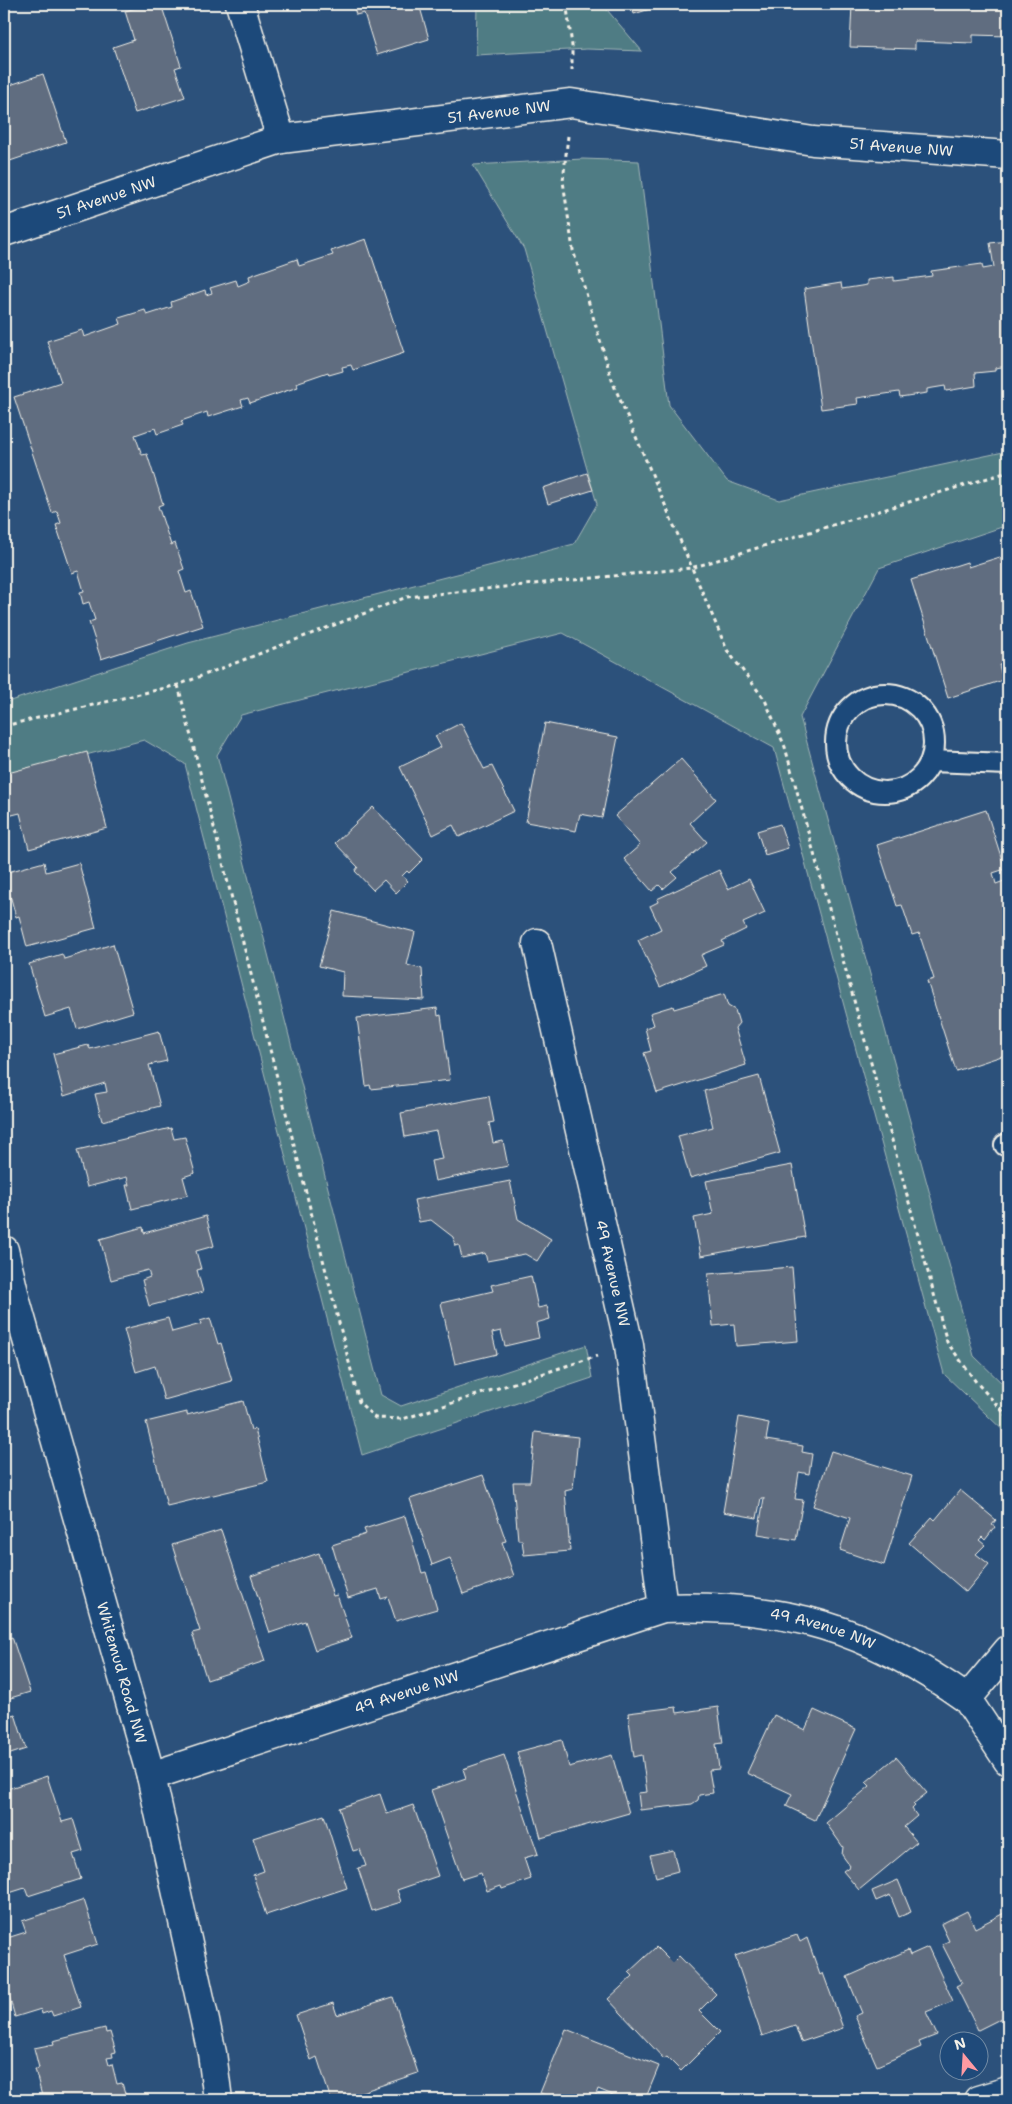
<svg xmlns="http://www.w3.org/2000/svg" width="1012" height="2104" viewBox="0 0 1012 2104" font-family="'Shantell Sans',sans-serif">
<style>
.green{fill:#4f7c84;stroke:#a2b6b6}
.building{fill:#606d80;stroke:#f4f1e8}
.lines{fill:none;stroke-linecap:round;stroke-linejoin:round}
.service-casing{stroke:#f4f1e8;stroke-width:24}
.minor-casing{stroke:#f4f1e8;stroke-width:31}
.path{stroke:#f4f1e8;stroke-width:3;stroke-dasharray:4 4;stroke-linecap:butt}
.service{stroke:#1f4a7a;stroke-width:20}
.minor{stroke:#1f4a7a;stroke-width:28}
.labels{text-anchor:middle;stroke-width:4;stroke-linejoin:round;paint-order:stroke}
.street-label{font-size:15px;fill:#f4f1e8;stroke:#1f4a7a}
</style>
<rect width="100%" height="100%" fill="#2c517b"/>
<filter id="ink" filterUnits="userSpaceOnUse"><feTurbulence type="fractalNoise" baseFrequency=".02" numOctaves="2"/><feDisplacementMap in="SourceGraphic" scale="10" xChannelSelector="R" yChannelSelector="G"/><feConvolveMatrix kernelMatrix="1 2 1 2 8 2 1 2 1" color-interpolation-filters="sRGB"/></filter>
<g filter="url(#ink)">
<path class="green" d="M477 4H602L642 51 587 49 476 55Z
M583 159 639 161 669 405 727 481 779 500 1008 451V525L879 568 800 717 974 1356 1008 1389V1435L944 1374 774 748 563 633 241 715 217 755 381 1395 401 1406 586 1345 592 1378 362 1455 185 764 144 740 4 776V703L188 643 574 544 597 504 524 249 473 165Z"/>
<path class="building" d="M150 4H161L181 66 175 68 185 97 135 113 113 47 134 40 125 11Z
M353 4H419L429 39 377 55 364 13 356 15Z
M631 4H666L634 14Z
M852 4H1008V36L973 35V43L915 41V49L850 47Z
M43 74 66 142 7 162 4 152V87Z
M366 239 404 353 353 370 351 365 342 367 343 371 329 375 328 372 296 383 298 387 250 403 248 398 241 400 243 406 208 417 207 412 181 421 183 425 157 434 155 428 135 435 142 455 147 454 163 504 158 506 171 545 175 543 184 569 179 571 186 593 191 591 203 626 101 659 89 622 95 620 89 602 83 604 80 592 84 591 78 571 72 573 56 525 61 523 57 511 52 513 14 397 61 382 47 341 82 330 84 337 121 324 119 318 145 310 147 315 172 307 171 302 205 290 206 295 212 293 210 288 236 280 238 286 250 281 249 276 297 259 299 266 333 255 331 251Z
M1008 241V366L995 368V371L975 373 976 386 946 391 945 386 927 389V393L900 397 899 392 857 398 858 404 821 409 804 289 841 283 842 289 867 285V280L894 277V281L932 276 931 271 982 264 983 269 994 267 990 243Z
M587 473 593 490 548 504 543 488Z
M1000 557 1002 564 1008 562V662L999 665 1003 680 948 698 911 580 967 562 968 567Z
M461 723 484 769 492 766 514 811 459 837 453 825 433 835 400 767 441 747 435 736Z
M545 723 618 737 602 818 580 814 576 831 526 822Z
M87 752 107 828 29 849 20 813 4 817V774Z
M681 759 716 799 690 823 707 842 672 872 677 877 663 889 659 885 652 891 624 859 640 845 615 816Z
M373 807 423 859 409 873 407 871 402 876 408 881 396 893 384 880 373 890 355 871 358 867 335 843Z
M986 810 1005 869 993 873 996 884 1004 881 1008 894V1054L956 1071 927 981 934 979 919 933 912 935 902 905 897 906 877 845Z
M780 824 788 848 765 855 757 831Z
M44 862 46 872 79 863 96 928 27 947 19 916 16 917 4 873Z
M719 870 728 889 749 879 765 913 743 923 746 929 722 941 724 945 701 955 706 966 660 987 638 940 661 929 650 906 658 902 657 899Z
M334 911 415 932 407 965 422 969 424 1000 342 996 343 972 319 966Z
M113 944 133 1012 77 1029 71 1009 45 1017 29 964 62 954 64 959Z
M724 994 728 1006 735 1010 739 1023 735 1028 746 1065 657 1093 644 1053 651 1051 645 1028 654 1025 650 1013 673 1006 674 1009Z
M437 1008 438 1016 441 1015 450 1080 371 1089 370 1085 366 1086 357 1018Z
M159 1031 167 1061 149 1065 160 1106 102 1121 95 1094 107 1092 105 1083 64 1096 53 1054 88 1045 90 1049Z
M759 1076 780 1153 690 1178 678 1136 713 1127 704 1091Z
M489 1096 494 1122 489 1123 493 1143 503 1141 508 1166 435 1181 431 1161 442 1159 436 1131 405 1137 401 1113Z
M171 1128 174 1139 185 1137 195 1173 183 1177 188 1195 132 1209 126 1185H129L127 1177 87 1187 77 1150Z
M792 1165 805 1237 701 1256 694 1218 713 1214 706 1181Z
M510 1181 518 1219 551 1239 537 1261 525 1254 487 1261 485 1253 462 1258 459 1245 455 1246 453 1237 431 1220 419 1222 414 1200Z
M206 1216 214 1246 196 1251 201 1269 197 1270 203 1292 149 1306 142 1280 150 1277 148 1270 111 1280 100 1239 143 1227 144 1233Z
M792 1267 798 1341 736 1346 734 1324 713 1326 708 1274Z
M531 1276 538 1308 547 1306 550 1319 536 1323 539 1338 505 1346 501 1331 492 1333 497 1354 455 1364 441 1303 493 1291 491 1285Z
M168 1318 172 1332 201 1324 200 1321 210 1318 218 1344 221 1343 232 1381 164 1400 155 1366 136 1372 124 1329Z
M243 1401 251 1430 255 1429 268 1482 167 1506 146 1422 187 1412V1415Z
M739 1417 769 1423 766 1440 803 1446 802 1452 812 1454 809 1474 799 1472 795 1499 803 1500 796 1540 758 1534 764 1498H761L757 1518 723 1512Z
M535 1432 578 1437 573 1489 565 1491 570 1551 524 1555 522 1540H518L513 1482H530Z
M831 1451 912 1476 884 1565 840 1550 850 1518 813 1506Z
M483 1475 506 1541 502 1542 514 1576 463 1594 450 1558 432 1565 410 1499Z
M960 1490 996 1520 992 1525 995 1527 985 1540 982 1537 979 1540 985 1545 976 1554 989 1564 966 1592 909 1543 932 1517 935 1520Z
M405 1516 422 1573 426 1572 437 1609 396 1621 388 1597 381 1599 378 1589 348 1598 332 1545 366 1534 364 1529Z
M221 1530 265 1661 207 1680 192 1633 200 1631 172 1545Z
M319 1553 333 1596 337 1595 352 1638 315 1650 305 1621 270 1633 251 1576Z
M12 1637 30 1692 4 1700V1640Z
M676 1707 677 1713 718 1707 723 1743 716 1744 719 1769 709 1770 713 1793 699 1795 698 1800 692 1804 640 1810 638 1793 647 1792 642 1755 634 1757 628 1713Z
M814 1710 856 1729 815 1820 786 1806 792 1794 747 1773 774 1715 805 1730Z
M15 1714 26 1749 4 1756V1717Z
M562 1740 569 1767 612 1755 629 1813 541 1838 517 1752Z
M504 1755 538 1854 524 1858 531 1879 502 1889 501 1886 487 1891 481 1873 462 1879 431 1790 466 1778 463 1769Z
M896 1757 927 1793 913 1804 915 1806 912 1809 917 1816 904 1827 917 1842 859 1890 843 1871 850 1866 842 1855 843 1847 826 1823 870 1786 866 1782Z
M47 1776 62 1822 73 1819 83 1851 73 1854 81 1879 28 1896 25 1888 6 1894 4 1886V1790Z
M380 1794 387 1814 413 1805 438 1876 397 1890 401 1902 372 1911 358 1868 366 1866 360 1849 353 1851 339 1808Z
M324 1815 347 1888 266 1915 253 1875 264 1871 253 1838Z
M673 1850 678 1871 656 1877 650 1855Z
M898 1880 911 1912 899 1917 890 1895 876 1901 872 1891Z
M84 1900 98 1944 64 1955 81 2007 53 2016 51 2011 42 2014 41 2009 15 2017 9 1996 5 1997 4 1993V1939L26 1932 22 1921Z
M967 1911 975 1928 1008 1911V2015L978 2030 956 1986 962 1983 942 1944 949 1941 941 1924Z
M797 1935 800 1942 807 1938 820 1975 823 1973 843 2028 801 2042 795 2025 762 2036 735 1956Z
M656 1947 672 1963 679 1956 716 1994 699 2011 720 2032 681 2071 667 2057 664 2059 608 1999 633 1976 629 1972Z
M928 1947 953 2001 926 2012 937 2035 919 2042 921 2047 877 2066 855 2016 862 2013 847 1977 908 1950 910 1955Z
M393 1997 418 2073 338 2100H331L317 2057 311 2060 296 2015 333 2003 337 2015Z
M105 2028 106 2033 110 2032 116 2052 112 2053 113 2057 107 2058 109 2065 112 2064 117 2084 122 2083 127 2100H43L35 2069 39 2068 34 2048 54 2044 53 2041Z
M566 2029 659 2066 645 2100H625L598 2089 594 2100H553L554 2098 540 2093Z"/>
<g class="lines">
<defs>
<path id="service" d="M836 743a49 49 0 1 1 98 0a49 49 0 1 1-98 0Z
M931 761 1008 764
M1005 1145 1008 1144"/>
<g id="minor">
<path d="M240 4 281 139"/>
<path id="s1" d="M4 232 281 139 571 103 813 141 1008 155"/>
<path id="s2" d="M537 943 629 1345 663 1608"/>
<path id="s3" d="M4 1250 16 1301 151 1776 212 2053 218 2100"/>
<path d="M1008 1650 967 1699 1008 1761"/>
<path id="s4" d="M151 1776 663 1608C785 1604 867 1628 967 1699"/>
<path d="M978 2100 1008 2091"/>
</g>
</defs>
<use href="#service" class="service-casing"/>
<use href="#minor" class="minor-casing"/>
<path class="path" d="M565 4 567 8 572 46V70
M568 136 563 181 573 250 613 383 727 650 765 700 785 747 947 1342 976 1382 1008 1417
M178 685 359 1402 375 1418 403 1419 597 1356
M4 726 178 685 407 597 691 568 1008 472"/>
<use href="#service" class="service"/>
<use href="#minor" class="minor"/>
</g>
</g>
<g class="labels">
<g class="street-label">
<text dy="5" stroke="none"><textPath href="#s1" startOffset="512">51 Avenue NW</textPath></text>
<text dy="5" stroke="none"><textPath href="#s1" startOffset="918">51 Avenue NW</textPath></text>
<text dy="5" stroke="none"><textPath href="#s1" startOffset="108">51 Avenue NW</textPath></text>
<text dy="5" stroke="none"><textPath href="#s2" startOffset="339">49 Avenue NW</textPath></text>
<text dy="5" stroke="none"><textPath href="#s4" startOffset="701">49 Avenue NW</textPath></text>
<text dy="5" stroke="none"><textPath href="#s3" startOffset="439">Whitemud Road NW</textPath></text>
<text dy="5" stroke="none"><textPath href="#s4" startOffset="269">49 Avenue NW</textPath></text>
</g>
</g>
<rect width="1012" height="2104" fill="none" stroke="#1f4a7a" stroke-width="20"/>
<rect x="10" y="10" width="992" height="2084" fill="none" stroke="#f4f1e8" stroke-width="2" filter="url(#ink)"/>
<g transform="translate(964 2056) rotate(342)"><circle r="24" fill="#1f4a7a" stroke="#748da6"/>
<path d="M0-4L9 19L0 12L-9 19Z" fill="#ff9aa2"/>
<text y="-8" font-size="14" font-weight="bold" text-anchor="middle" fill="#f4f1e8">N</text>
</g>
</svg>
